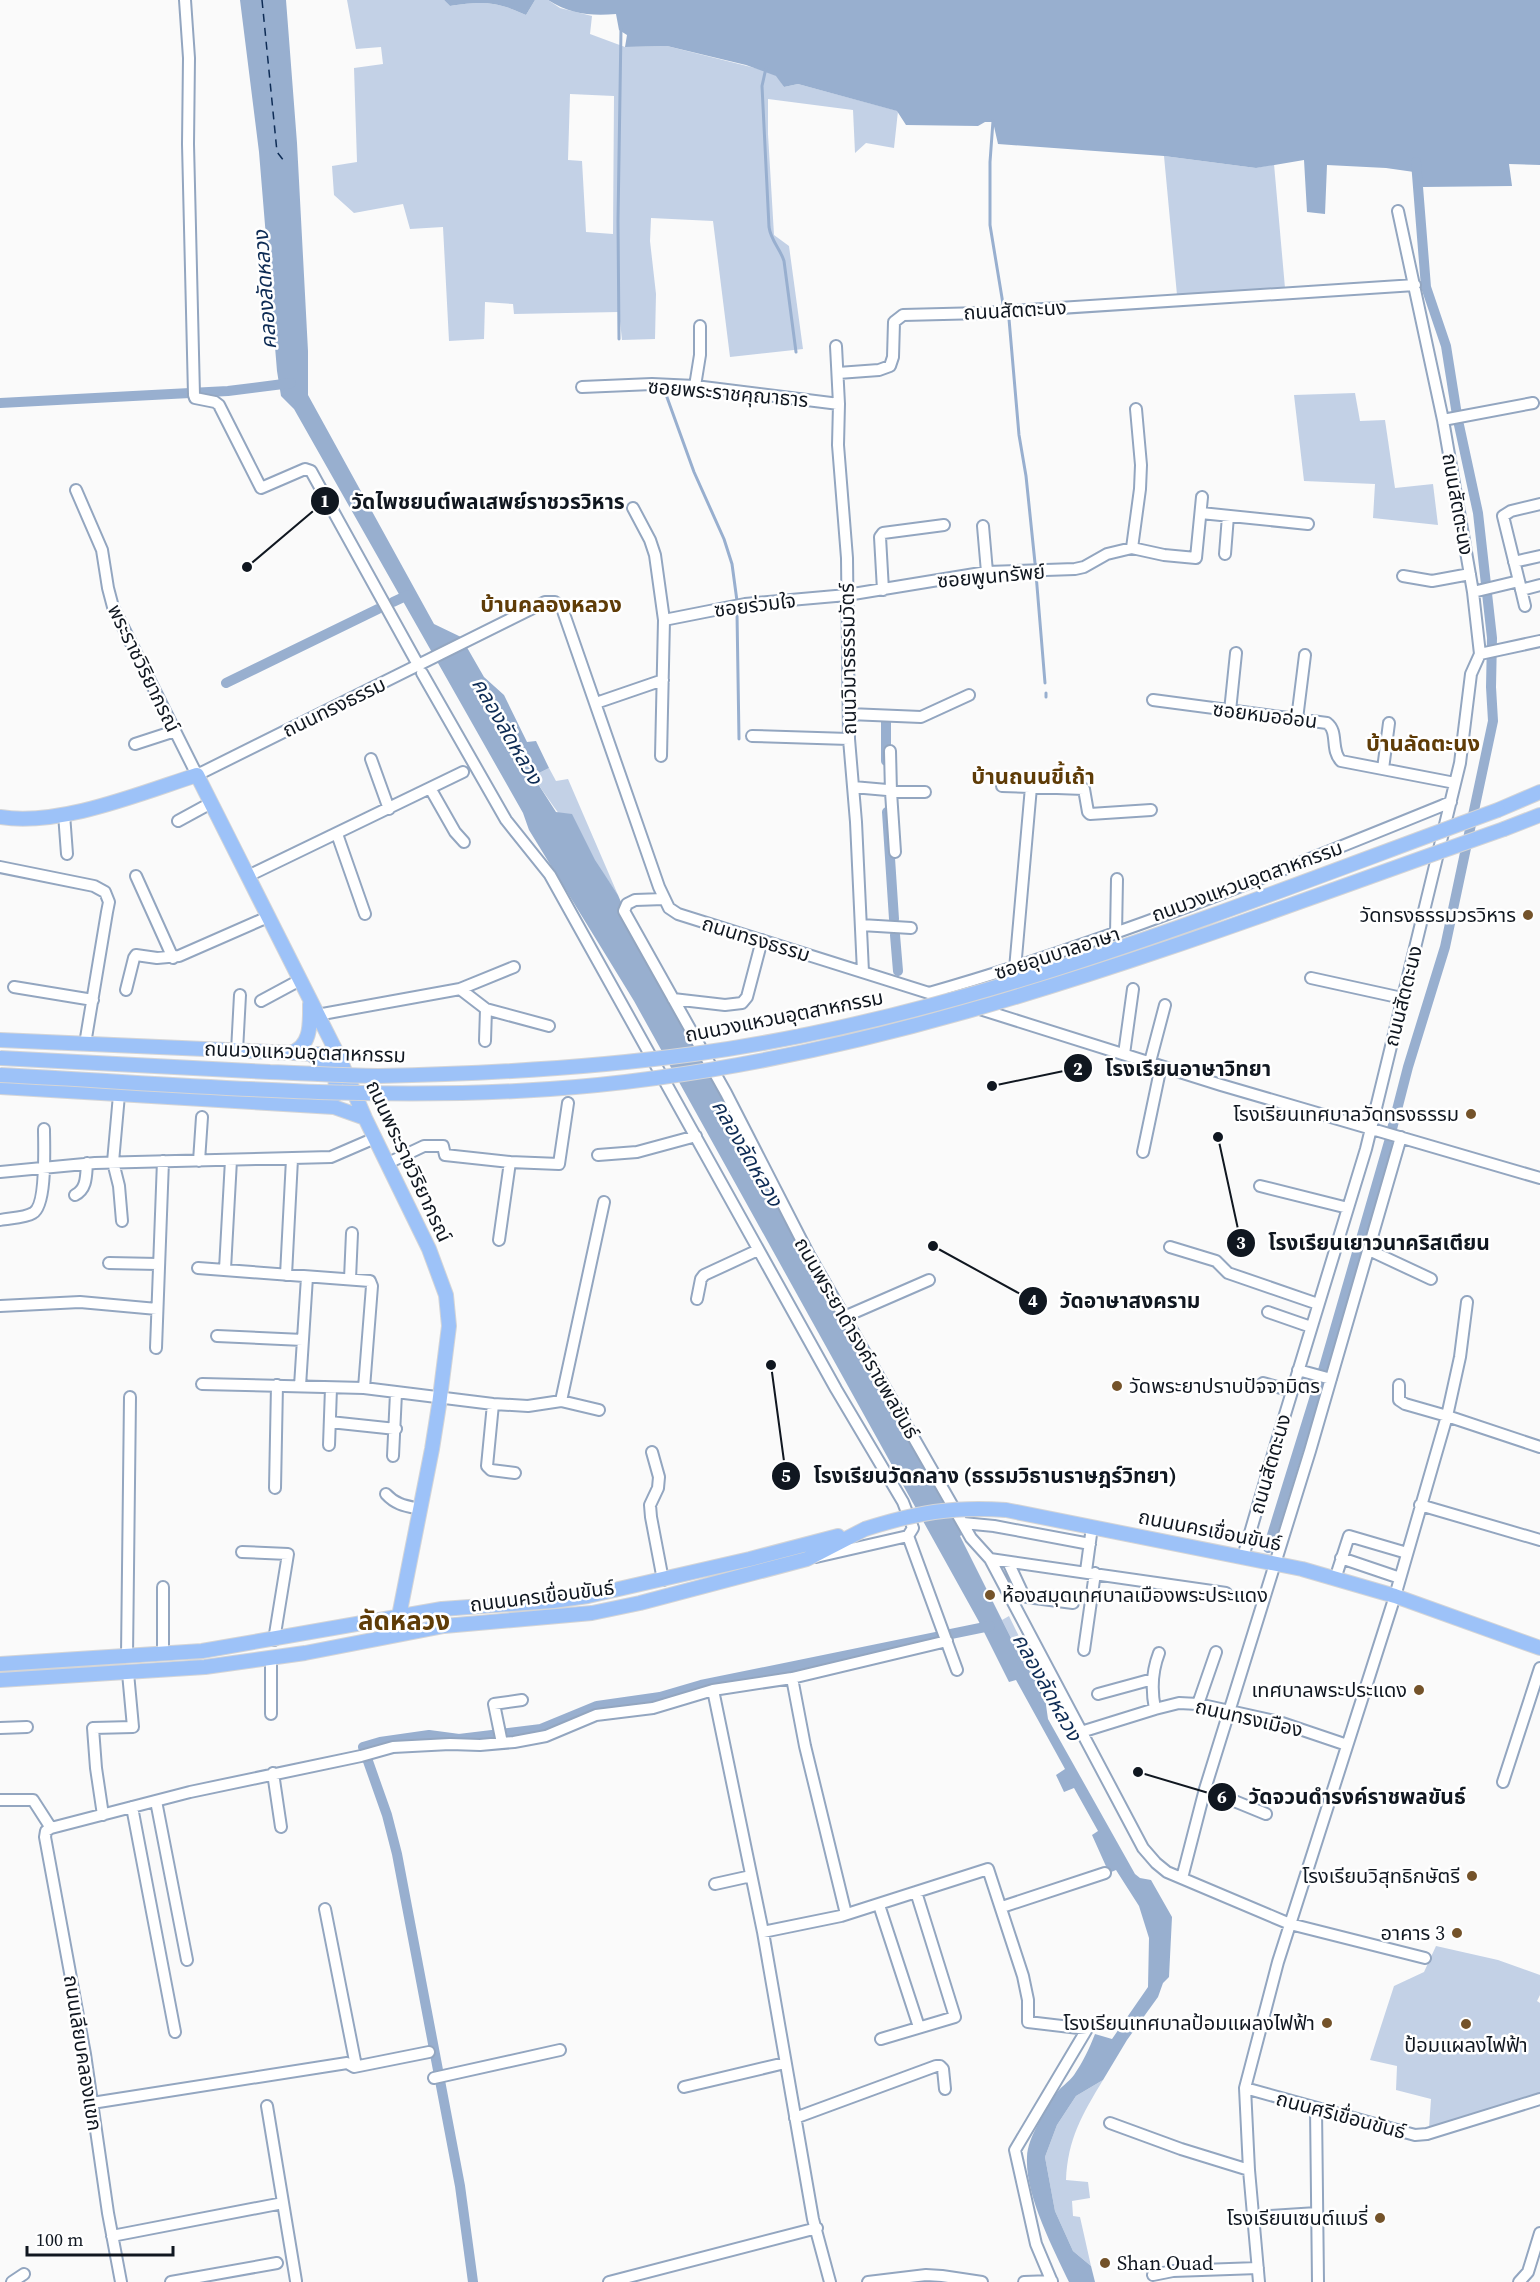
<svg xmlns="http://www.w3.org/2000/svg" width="1540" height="2282" viewBox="0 0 1540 2282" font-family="'Source Serif 4','Noto Sans Thai',serif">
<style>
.green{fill:#c3d1e6;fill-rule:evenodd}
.water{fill:#98afcf}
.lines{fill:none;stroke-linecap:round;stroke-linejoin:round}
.stream{stroke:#98afcf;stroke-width:3}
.canal{stroke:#98afcf;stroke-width:10}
.ferry{stroke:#0e2c55;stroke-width:1.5;stroke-dasharray:8 6;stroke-linecap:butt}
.minor-casing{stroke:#93a6c0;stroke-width:14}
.major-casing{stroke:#d4d5d7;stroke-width:16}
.minor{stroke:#fff;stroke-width:10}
.major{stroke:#9dc2f8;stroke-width:14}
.major-bridge-casing{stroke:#d4d5d7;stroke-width:16;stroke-linecap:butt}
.major-bridge{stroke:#9dc2f8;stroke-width:14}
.poi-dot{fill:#74532a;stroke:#fff;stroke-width:2}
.labels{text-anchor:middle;stroke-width:5;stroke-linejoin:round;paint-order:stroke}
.street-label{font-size:20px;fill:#101720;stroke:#fff}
.poi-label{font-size:20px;fill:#101720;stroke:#fff;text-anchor:end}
.water-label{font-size:21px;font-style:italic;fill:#0e2c55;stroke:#fff}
.quarter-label{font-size:22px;font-weight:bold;fill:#5f3c07;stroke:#fff}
.district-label{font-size:26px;font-weight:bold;fill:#5f3c07;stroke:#fff}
.leader{fill:none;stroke:#101720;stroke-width:2}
.callout-dot{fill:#101720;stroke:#fff;stroke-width:2}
.mark-label{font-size:18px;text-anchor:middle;font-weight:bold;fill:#fff}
.callout-label{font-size:21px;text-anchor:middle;font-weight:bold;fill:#101720;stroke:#fff;stroke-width:5;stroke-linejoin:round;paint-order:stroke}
</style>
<rect width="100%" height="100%" fill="#fafafa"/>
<path class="green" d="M347 0H444L450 6C482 1 496 1 526 15L535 0H548L560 8 592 16 590 34 625 47 667 46 763 70 777 76 784 87 798 84 898 111 894 148 866 143 855 153 853 110 768 99V134L774 235 789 246 803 349 730 357 713 221 651 218 650 241 656 294 655 339 622 340 619 312 514 314 513 304 485 302 484 339 449 341 443 227 410 229 403 204 354 213 334 195 332 166 357 162 354 68 383 64 381 47 356 49ZM570 94 614 96 613 234 586 232 582 161 568 160Z
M1164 156 1256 168 1274 164 1285 288 1177 295Z
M1355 393 1360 421 1385 420 1395 488 1433 484 1438 525 1373 518 1375 484 1304 481 1294 395Z
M549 768 556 781 568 779 618 895C591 854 559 817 533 776Z
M1009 1616 1049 1698 1023 1662 1002 1620Z
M1436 1946 1498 1960 1540 1975V1995L1537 2001 1540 2003V2096L1429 2128 1431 2099 1396 2090 1397 2066 1370 2060 1394 1986 1424 1972Z
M1103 2080C1082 2115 1068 2138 1066 2180L1088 2182 1090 2198 1072 2201 1073 2216 1080 2217 1091 2266 1073 2251 1055 2211 1045 2157 1057 2125 1076 2096Z"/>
<path class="water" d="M240 0H286L297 143 308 351V395L434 624 461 637 484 677 504 695 527 742 536 741 549 768 533 776 556 812 572 814 595 860 618 895 641 949 964 1533 960 1536 1023 1662 1049 1698 1046 1705 1048 1719 1135 1874 1140 1878 1151 1880 1172 1917 1169 1977 1163 1983 1158 1997 1127 2040 1103 2080 1076 2096 1057 2125 1045 2157 1055 2211 1073 2251 1091 2266 1095 2282H1069C1053 2248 1025 2195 1027 2157 1028 2136 1045 2113 1055 2095 1060 2087 1069 2082 1074 2075 1083 2062 1089 2049 1095 2034L1112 2039 1148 1987 1149 1938 1139 1906 1116 1870 1109 1873 1092 1835 1098 1831 1074 1788 1064 1792 1056 1775 1065 1769 1016 1680 1009 1682 978 1620 634 1001 529 830 523 813 294 409 281 396 277 371 259 152Z
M444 0H535L526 15C496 1 482 1 450 6Z
M548 0H1540V165L1509 164 1512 186 1423 187 1414 172 1386 168 1327 165 1325 214 1307 212 1304 160 1256 168 1164 156 998 144 993 122H985L978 126 906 125 897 111 798 84 784 87 776 76 746 65 667 46 625 47 627 35 619 30 616 14C590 16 570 14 548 0Z"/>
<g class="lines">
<path class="stream" d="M766 68 762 86 769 227C771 241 780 248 784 261L796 352
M993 121 990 162V225L1003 304
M1009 319 1019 435 1026 476 1035 563
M619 339 618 221 621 29
M664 389 694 472 724 539 732 564 737 601
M1036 574 1045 683
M737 613 739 739
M1046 693V697"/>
<path class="canal" d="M1416 162 1426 287 1446 346 1457 415
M0 403 228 391 291 383
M393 602 408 595
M226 683 378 609
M886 719V761
M887 812 894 919
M895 935 898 971
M1392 1129 1408 1067 1445 947 1493 721 1491 687 1492 638 1478 513 1459 425
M1268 1548 1324 1367 1389 1142
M473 2282 460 2186 397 1854 387 1815 363 1747 380 1742 429 1735 459 1739 541 1729 597 1706 660 1697 701 1685 990 1626"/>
<path class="ferry" d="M262 0 277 152 284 161"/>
<defs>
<path id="minor" d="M185 0 189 58 188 144 194 395 195 398 215 402 219 405 261 488 305 469 311 471 416 661
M836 346 839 404 838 445 847 558 849 739 856 822 863 972
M838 373 879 370 890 366 893 357 894 322 903 315 983 313 1415 285
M695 386 700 355V326
M582 387 652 384 695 386 839 404
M1443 420 1533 403
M76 490 102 550 108 588 113 607 197 775 545 602H555L562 608 659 887 669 908 678 914 1221 1085 1540 1178
M633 508 650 540 655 555 664 620 661 756
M1201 513 1308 524
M983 526 987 572
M1132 548 1140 489 1141 465 1136 409
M1225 554 1228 516
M1514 562 1540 556
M1403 576 1432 581 1470 574
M1519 581 1525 606
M883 590 880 537 883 533 944 525
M1521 590 1540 585
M1473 592 1519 581 1503 516 1511 511 1540 504
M664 620 745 604 847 595 987 572 1075 569 1084 567 1107 554 1132 548 1164 555 1196 558 1202 497
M1480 654 1540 641
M422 673 506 820 550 875 836 1389 903 1502 913 1528 908 1536 816 1557
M1153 700 1327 723C1339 732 1330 750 1341 761L1455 783
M596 703 663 680
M1230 711 1236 653
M849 714 921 717 969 695
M1297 719 1305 655
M752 736 849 739
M135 744 175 731
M890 751 891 792H925
M371 759 389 809
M1383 769 1389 723
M1002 786 1084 789 1088 812 1090 814 1151 810
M853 787 887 790 891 792 895 852
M430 788 455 832 464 842
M64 814 67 854
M178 821 211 803
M337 834 365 914
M0 867 94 886 105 892 109 902 107 912 85 1044
M136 876 173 958
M248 876 463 772
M664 899 635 900 627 904 624 911 726 1093 809 1255 971 1538 990 1559 1143 1848 1156 1863 1167 1872 1290 1924 1425 1958
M861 925 911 928
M1116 934 1117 879
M1015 969 1031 787
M1311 978 1402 998
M14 987 93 1000
M460 989 486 1009 485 1041
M126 990 134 958 136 955 157 958 179 956 268 917
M929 993C1108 942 1279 872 1451 802
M673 999 725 1005 742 1003 747 997 762 940
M261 1001 300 980
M486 1009 549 1026
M317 1015 460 989 514 967
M237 1051 240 995
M1124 1054 1133 989
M1150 1062 1165 1005
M119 1095 113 1162 119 1186 122 1221
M1143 1152 1161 1066
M598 1155 637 1152 696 1136
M199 1161 202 1117
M388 1163 424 1146H443L445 1155 510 1162 559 1164 568 1103
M0 1172 95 1163 331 1157 375 1138
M1260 1186 1348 1208
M75 1195C87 1189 86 1176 87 1163
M0 1220C10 1218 25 1218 33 1213 47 1205 44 1146 44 1129
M499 1240 510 1162
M1170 1247 1216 1261 1228 1273 1318 1304
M1369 1250 1431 1279
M109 1263 158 1264
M198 1268 370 1281 372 1286 364 1388
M225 1269 231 1160
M286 1275 292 1159
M350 1279 352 1233
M697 1299 701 1279 704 1275 758 1250
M0 1306 80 1302 157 1309
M1268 1312 1311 1327
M844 1317 929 1280
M217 1336 303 1340
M156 1348 163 1161
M1298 1370 1331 1379
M1263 1383 1292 1391
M202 1384 364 1388 493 1404 528 1406 561 1401 599 1410
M1399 1385V1400L1405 1404 1447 1416 1460 1357 1467 1302
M300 1386 307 1277
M561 1401 604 1202
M493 1404 487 1466 491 1470 515 1473
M330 1422 396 1429
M329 1445 331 1388
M652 1452 659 1477 658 1488 650 1505 651 1517 663 1580
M393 1456 396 1393
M275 1488 277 1385
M386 1494C396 1505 406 1506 420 1509
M1420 1505 1540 1540
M963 1523 994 1526 1090 1544
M908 1536 957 1670
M242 1552 288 1554 274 1640
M1243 1557 1276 1444 1366 1149 1460 763 1471 674 1480 654 1473 592 1443 420 1398 211
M1341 1558 1400 1578
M990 1559 1226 1593
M1008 1562 1023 1594 1027 1597 1073 1603
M1086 1571 1092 1527
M1335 1579 1349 1536 1407 1553
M1084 1650 1095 1573
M163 1654V1587
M127 1656 130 1397
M792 1678 805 1746 846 1914
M713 1690 763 1932 813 2219 830 2282
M1098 1694 1153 1679
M1198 1704 1216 1652
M1155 1709C1151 1689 1152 1671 1159 1653
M271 1714V1658
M0 1728 27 1727
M1081 1732 1155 1709 1179 1703 1198 1704 1279 1722 1347 1745
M502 1743 494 1704 522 1700
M273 1773 281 1827
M1503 1782 1540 1668
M1205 1789 1266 1814
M0 1800H33L51 1828
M156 1801 187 1960
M132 1807 175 2032
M103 1815 96 1768 93 1728 133 1727 128 1673
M51 1828 190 1792 361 1756 393 1747 450 1744 480 1745 514 1742 546 1736 596 1715 653 1708 713 1690 792 1678 947 1641
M51 1828 46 1831 45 1837 85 2054 108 2213 121 2282
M1182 1878 1205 1789 1310 1451 1401 1137
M715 1884 751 1876
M879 1905 919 2027
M1002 1907 1105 1873
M325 1909 356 2066
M763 1932 841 1916 988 1869 1023 1976 1028 2000V2022L1087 2029 1015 2150 1036 2244 1052 2282
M881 2039 955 2017 916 1892
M434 2078 560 2050
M684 2087 785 2063
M1245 2088 1415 2135 1427 2134 1540 2099
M92 2103 347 2063 354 2067 429 2052
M267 2106 296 2281
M1316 2108 1318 2282
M795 2118 936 2066H940L943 2069 945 2089
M1110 2123 1181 2149 1249 2170
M1253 2217 1317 2213
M112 2236 283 2203
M1153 2275 1173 2271 1258 2268
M12 2282 24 2274
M171 2282 277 2263
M609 2282 817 2228
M868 2282 926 2275 942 2276 982 2282
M1024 2282 1052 2281
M1259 2282 1249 2170 1245 2088 1278 1962 1395 1596 1447 1416 1540 1447
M1519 2282 1528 2272 1540 2233"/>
<path id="major" d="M1498 810 1540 792
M0 817C59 827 141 793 197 775L338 1055 365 1118 429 1249 446 1295 449 1326 439 1405 432 1449 399 1616V1633
M1504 829 1540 815
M0 1040 338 1055
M290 1053C312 1047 310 1022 310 1004
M313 1056 326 1062 336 1076 335 1095 330 1100
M0 1087 334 1107 365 1118
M1006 1510 1302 1569 1395 1596 1540 1648
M0 1664 202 1651 442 1609 553 1601 588 1596 750 1559 838 1536
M0 1680 205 1667 305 1653 444 1626 592 1613 640 1603 807 1559 865 1529"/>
</defs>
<use href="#minor" class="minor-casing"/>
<use href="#major" class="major-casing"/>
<use href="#minor" class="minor"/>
<use href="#major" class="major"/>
<defs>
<path id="major-bridge" d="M0 1058C90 1063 180 1068 270 1072 306 1073 342 1076 378 1076 484 1074 590 1068 694 1054 973 1016 1235 906 1498 810
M0 1075C182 1084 367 1102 550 1089 881 1066 1193 938 1504 829
M865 1529C916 1513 952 1506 1006 1510"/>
</defs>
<use href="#major-bridge" class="major-bridge-casing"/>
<use href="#major-bridge" class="major-bridge"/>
</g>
<g class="poi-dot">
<circle cx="1528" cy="915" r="6"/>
<circle cx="1471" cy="1114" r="6"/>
<circle cx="1117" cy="1386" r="6"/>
<circle cx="990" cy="1595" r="6"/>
<circle cx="1419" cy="1690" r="6"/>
<circle cx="1472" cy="1876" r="6"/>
<circle cx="1457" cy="1933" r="6"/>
<circle cx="1327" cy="2023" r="6"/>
<circle cx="1466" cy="2024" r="6"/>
<circle cx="1380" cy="2218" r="6"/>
<circle cx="1105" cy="2263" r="6"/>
</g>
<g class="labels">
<g class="street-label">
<text transform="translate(1015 310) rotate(-3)" y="7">ถนนสัตตะนง</text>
<text transform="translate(728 393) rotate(5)" y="7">ซอยพระราชคุณาธาร</text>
<text transform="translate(1458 504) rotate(80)" y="7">ถนนสัตตะนง</text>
<text transform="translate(991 576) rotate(-5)" y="7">ซอยพูนทรัพย์</text>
<text transform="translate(755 605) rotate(-7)" y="7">ซอยร่วมใจ</text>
<text transform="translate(848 659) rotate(-91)" y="7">ถนนวิมารธรรมวัตร์</text>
<text transform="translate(144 668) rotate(64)" y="7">พระราชวิริยาภรณ์</text>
<text transform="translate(334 707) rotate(-26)" y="7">ถนนทรงธรรม</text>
<text transform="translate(1265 715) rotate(7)" y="7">ซอยหมออ่อน</text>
<text transform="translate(1247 881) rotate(-20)" y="7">ถนนวงแหวนอุตสาหกรรม</text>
<text transform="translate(756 939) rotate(17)" y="7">ถนนทรงธรรม</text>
<text transform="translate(1057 953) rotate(-18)" y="7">ซอยอุนบาลอาษา</text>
<text transform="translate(1403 996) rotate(-76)" y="7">ถนนสัตตะนง</text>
<text transform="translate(784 1016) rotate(-11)" y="7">ถนนวงแหวนอุตสาหกรรม</text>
<text transform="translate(305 1052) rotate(2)" y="7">ถนนวงแหวนอุตสาหกรรม</text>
<text transform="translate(409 1161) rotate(65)" y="7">ถนนพระราชวิริยาภรณ์</text>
<text transform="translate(857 1338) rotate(60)" y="7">ถนนพระยาดำรงค์ราชพลขันธ์</text>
<text transform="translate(1270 1464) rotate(-74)" y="7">ถนนสัตตะนง</text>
<text transform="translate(1210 1530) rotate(11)" y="7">ถนนนครเขื่อนขันธ์</text>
<text transform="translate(542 1596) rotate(-7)" y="7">ถนนนครเขื่อนขันธ์</text>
<text transform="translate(1249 1718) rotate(13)" y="7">ถนนทรงเมือง</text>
<text transform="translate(83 2053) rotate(81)" y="7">ถนนเลียบคลองแขก</text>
<text transform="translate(1341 2115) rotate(15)" y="7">ถนนศรีเขื่อนขันธ์</text>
</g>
<g class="poi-label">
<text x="1516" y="922">วัดทรงธรรมวรวิหาร</text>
<text x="1459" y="1121">โรงเรียนเทศบาลวัดทรงธรรม</text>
<text x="1129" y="1393" text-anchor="start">วัดพระยาปราบปัจจามิตร</text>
<text x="1002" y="1602" text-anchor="start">ห้องสมุดเทศบาลเมืองพระประแดง</text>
<text x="1407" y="1697">เทศบาลพระประแดง</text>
<text x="1460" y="1883">โรงเรียนวิสุทธิกษัตรี</text>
<text x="1445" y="1940">อาคาร 3</text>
<text x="1315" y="2030">โรงเรียนเทศบาลป้อมแผลงไฟฟ้า</text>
<text x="1466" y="2052" text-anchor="middle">ป้อมแผลงไฟฟ้า</text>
<text x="1368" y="2225">โรงเรียนเซนต์แมรี่</text>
<text x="1117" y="2270" text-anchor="start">Shan Ouad</text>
</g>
<g class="water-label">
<text transform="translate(265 290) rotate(-94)" y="7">คลองลัดหลวง</text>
<text transform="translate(507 731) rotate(60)" y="7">คลองลัดหลวง</text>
<text transform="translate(747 1153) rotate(60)" y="7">คลองลัดหลวง</text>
<text transform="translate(1047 1687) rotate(61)" y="7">คลองลัดหลวง</text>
</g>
<g class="quarter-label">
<text x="551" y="612">บ้านคลองหลวง</text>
<text x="1423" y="751">บ้านลัดตะนง</text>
<text x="1033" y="784">บ้านถนนขี้เถ้า</text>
</g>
<g class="district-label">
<text x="404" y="1630">ลัดหลวง</text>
</g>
</g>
<path class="leader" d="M247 567L325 501M992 1086L1078 1068M1218 1137L1241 1243M933 1246L1033 1301M771 1365L786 1476M1138 1772L1222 1797"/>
<g class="callout-dot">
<circle cx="247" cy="567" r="6"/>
<circle cx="992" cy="1086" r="6"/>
<circle cx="1218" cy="1137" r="6"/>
<circle cx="933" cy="1246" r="6"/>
<circle cx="771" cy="1365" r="6"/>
<circle cx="1138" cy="1772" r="6"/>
<circle cx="325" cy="501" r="15"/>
<circle cx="1078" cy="1068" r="15"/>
<circle cx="1241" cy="1243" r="15"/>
<circle cx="1033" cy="1301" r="15"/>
<circle cx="786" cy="1476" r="15"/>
<circle cx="1222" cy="1797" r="15"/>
</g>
<g class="mark-label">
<text x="325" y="507">1</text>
<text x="1078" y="1075">2</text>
<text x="1241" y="1249">3</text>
<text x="1033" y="1307">4</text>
<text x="786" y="1482">5</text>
<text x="1222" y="1803">6</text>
</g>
<g class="callout-label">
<text x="488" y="509">วัดไพชยนต์พลเสพย์ราชวรวิหาร</text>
<text x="1188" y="1076">โรงเรียนอาษาวิทยา</text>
<text x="1379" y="1250">โรงเรียนเยาวนาคริสเตียน</text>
<text x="1130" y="1308">วัดอาษาสงคราม</text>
<text x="995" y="1483">โรงเรียนวัดกลาง (ธรรมวิธานราษฎร์วิทยา)</text>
<text x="1357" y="1804">วัดจวนดำรงค์ราชพลขันธ์</text>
</g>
<path d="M27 2246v9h146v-9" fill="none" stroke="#101720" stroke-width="3"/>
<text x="36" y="2246" font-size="18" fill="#101720" stroke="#ffffff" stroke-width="4.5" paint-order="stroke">100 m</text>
</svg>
